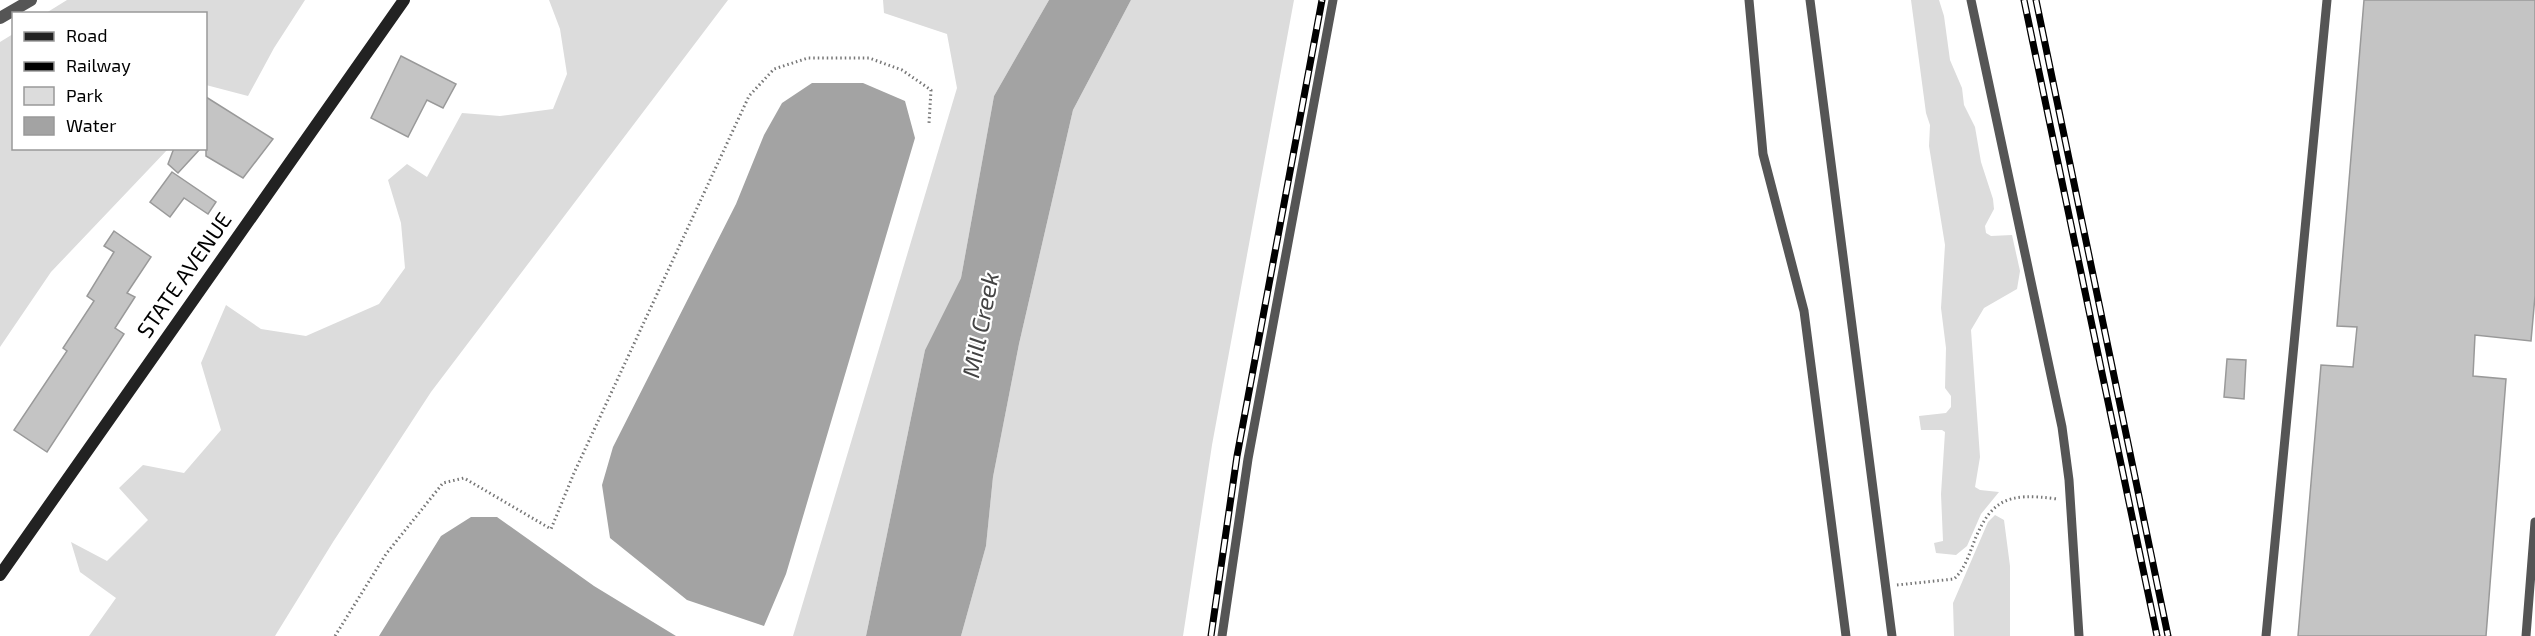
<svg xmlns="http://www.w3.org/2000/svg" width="2535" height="636" viewBox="0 0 2535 636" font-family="'Exo 2',sans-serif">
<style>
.green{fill:#dcdcdc}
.water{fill:#a3a3a3}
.building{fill:#c4c4c4;stroke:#999;stroke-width:1.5}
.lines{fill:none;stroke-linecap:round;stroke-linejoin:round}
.path{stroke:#777;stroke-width:3;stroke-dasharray:1.5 3;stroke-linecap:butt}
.service{stroke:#555;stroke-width:9}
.minor{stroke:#555;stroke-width:12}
.secondary{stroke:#222;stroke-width:12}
.rail-casing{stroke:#000;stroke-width:7}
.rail{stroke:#fff;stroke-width:4.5;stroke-dasharray:14;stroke-linecap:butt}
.labels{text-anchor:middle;stroke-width:4.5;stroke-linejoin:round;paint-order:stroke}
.street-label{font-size:22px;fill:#000;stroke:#fff}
.water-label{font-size:24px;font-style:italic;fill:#444;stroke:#fff}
</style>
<rect width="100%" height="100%" fill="#fff"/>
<path class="green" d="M67 0H305L274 48 248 96 206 85V14L46 13Z
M549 0H728L431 392 333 542 275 636H89L116 598 80 572 71 542 107 561 148 520 119 488 143 465 184 473 221 430 201 363 226 305 261 329 306 336 379 304 405 268 401 223 388 180 407 164 427 177 462 113 500 116 553 109 567 74 560 29Z
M883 0H1049L994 96 961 278 925 350 866 636H793L957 88 947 34 884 13Z
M1131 0H1294L1212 445 1183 636H961L986 546 993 477 1019 344 1073 110Z
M1911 0H1939L1944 16 1950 60 1962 88 1964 105 1975 127 1981 162 1993 199 1994 209 1985 226 1986 233 1991 236 2012 235 2020 271 2017 289 1984 308 1971 330 1980 457 1975 487 1980 490 1999 492 1981 514 1967 546 1956 555 1936 553 1934 543 1943 541 1941 494 1945 432 1942 430H1921L1919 416 1946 413 1951 407V396L1945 388 1946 348 1941 308 1945 245 1929 146 1930 125 1926 113Z
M13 34 14 148 168 149 51 272 0 347V42Z
M1995 515 2004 520 2010 566V636H1954L1953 603 1988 522Z"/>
<path class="water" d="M1049 0H1131L1073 110 1019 344 993 477 986 546 961 636H866L925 350 961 278 994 96Z
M812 83H863L905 101 915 138 786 574 764 626 687 600 610 538 602 485 613 447 736 204 764 135 782 103Z
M471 517H497L594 586 676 636H379L441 536Z"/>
<path class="building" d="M2364 0H2535V296L2531 341 2475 335 2473 376 2506 379 2486 636H2298L2321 365 2353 367 2357 327 2337 326Z
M401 56 456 84 443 108 427 100 408 137 371 118Z
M206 97 273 139 243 178 206 156Z
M174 148H201L178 173 168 164Z
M172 172 216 202 208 214 184 198 170 217 150 202Z
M114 231 151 257 127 293 135 297 115 328 124 334 47 452 14 430 67 351 63 348 94 301 87 296 114 252 104 246Z
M2227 359 2246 360 2244 399 2224 397Z"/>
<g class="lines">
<path class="path" d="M1897 585 1954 579C1963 571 1968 558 1972 547 1990 499 2007 492 2057 499
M335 636 386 554 443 483 464 478 551 529 574 473 749 96 774 69 808 58H869L902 70 931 90 929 123"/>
<path class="service" d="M1749 0 1763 154 1804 311 1846 636
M1810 0 1892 636
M1971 0 2062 427 2069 480 2079 636
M1222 636 1248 459 1333 0
M2266 636 2327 0
M2526 636 2535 522"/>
<path class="minor" d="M0 18 31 0"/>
<path class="secondary" d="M0 575 404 0"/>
<defs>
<path id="rail" d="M2024 0 2157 636
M2036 0 2168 636
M1211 636 1237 456 1322 0"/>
</defs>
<use href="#rail" class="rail-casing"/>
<use href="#rail" class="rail"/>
</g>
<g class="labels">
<g class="street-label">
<text transform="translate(184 275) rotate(-55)" y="8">STATE AVENUE</text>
</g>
<g class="water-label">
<text transform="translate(981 325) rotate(-79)" y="8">Mill Creek</text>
</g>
</g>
<rect x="12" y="12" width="195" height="138" fill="#ffffff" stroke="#999999" stroke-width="1.5"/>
<rect x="24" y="32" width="30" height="9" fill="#222222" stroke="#999999" stroke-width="1.5"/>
<text x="66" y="42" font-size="18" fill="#000000">Road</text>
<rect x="24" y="62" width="30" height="9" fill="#000000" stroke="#999999" stroke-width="1.5"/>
<text x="66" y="72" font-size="18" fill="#000000">Railway</text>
<rect x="24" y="87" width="30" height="18" fill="#dcdcdc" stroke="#999999" stroke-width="1.5"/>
<text x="66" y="102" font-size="18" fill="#000000">Park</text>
<rect x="24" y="117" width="30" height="18" fill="#a3a3a3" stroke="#999999" stroke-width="1.5"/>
<text x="66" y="132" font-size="18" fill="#000000">Water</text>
</svg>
